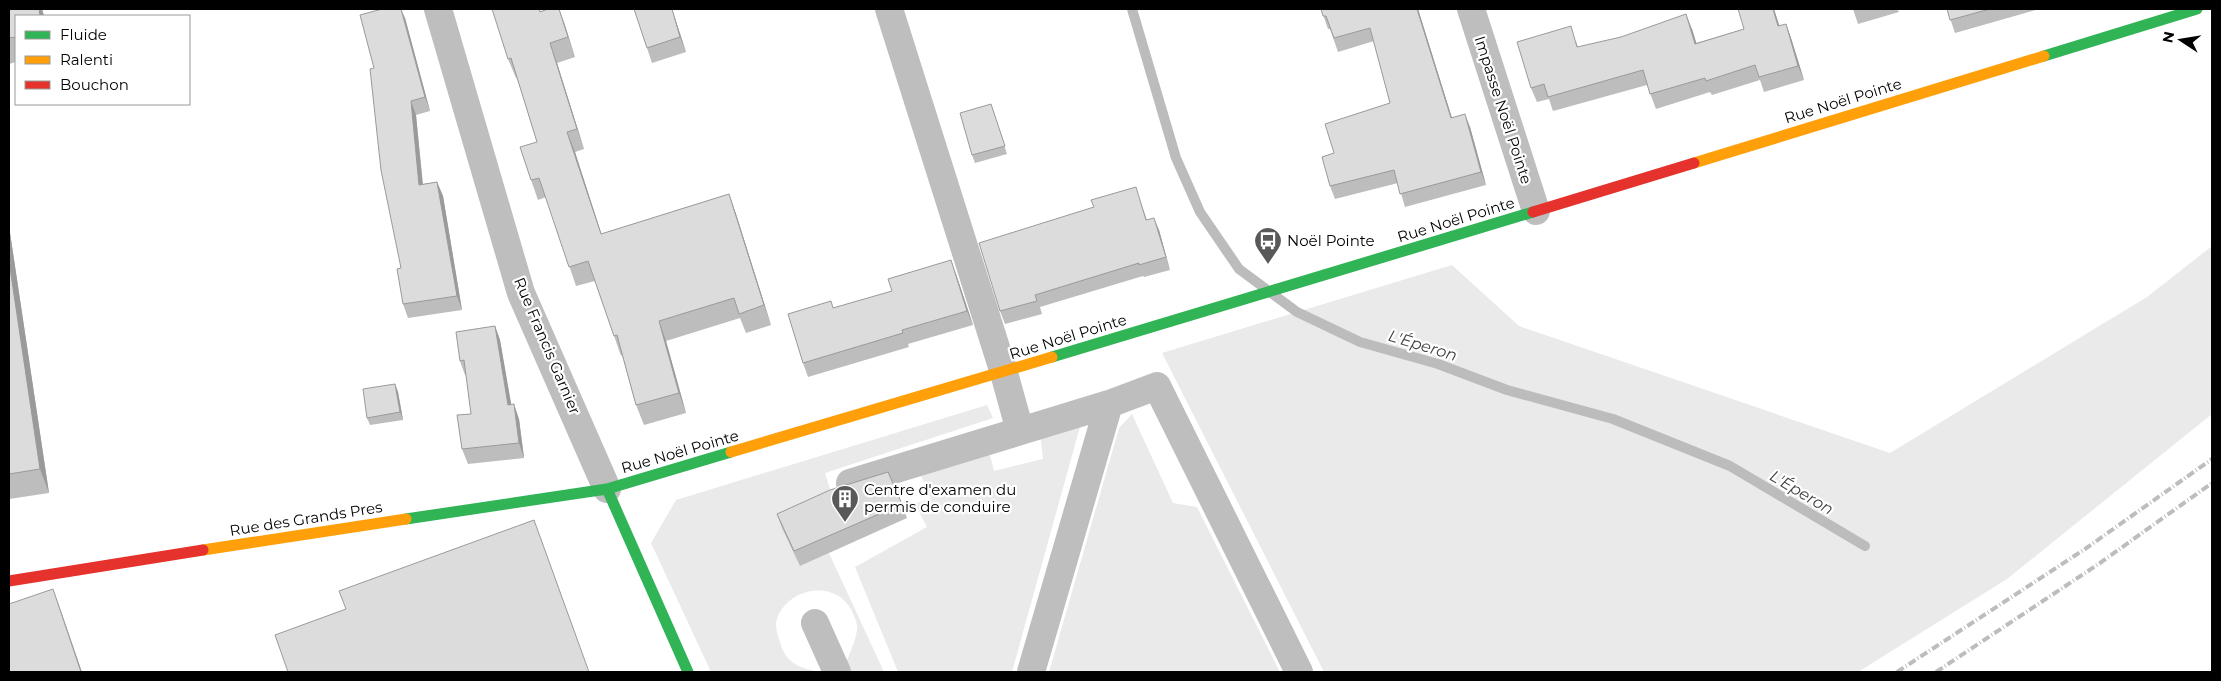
<svg xmlns="http://www.w3.org/2000/svg" width="2221" height="681" viewBox="0 0 2221 681" font-family="Montserrat,sans-serif">
<style>
.green{fill:#eaeaea}
.lines{fill:none;stroke-linecap:round;stroke-linejoin:round}
.stream{stroke:#bcbcbc;stroke-width:10}
.street{stroke:#bebebe;stroke-width:28}
.fast{stroke:#30b455;stroke-width:11}
.slow{stroke:#ff9f0a;stroke-width:11}
.jam{stroke:#e5322d;stroke-width:11}
.rail{stroke:#bdbdbd;stroke-width:4;stroke-dasharray:8 2.5 1 2.5;stroke-linecap:butt}
.wall{fill:#bdbdbd}
.shaded-wall{fill:#9a9a9a}
.building{fill:#dcdcdc;stroke:#9a9a9a}
.labels{text-anchor:middle;stroke-width:4.5;stroke-linejoin:round;paint-order:stroke}
.street-label{font-size:15px;fill:#000;stroke:#fff}
.poi-label{font-size:15px;fill:#000;stroke:#fff;text-anchor:start}
.water-label{font-size:16px;font-style:italic;fill:#404040;stroke:#fff}
</style>
<rect width="100%" height="100%" fill="#fff"/>
<path class="green" d="M2212 246V414L2007 579 1858 672H1324L1162 353 1452 265 1519 326 1890 453 2147 297Z
M987 405 993 418 825 473 835 505 800 566 829 553 884 672H848L845 666C849 654 856 641 857 629 858 623 854 616 852 611 837 580 791 586 778 616 774 624 777 634 780 642 786 664 800 668 820 672H711L651 543 676 500Z
M1132 414 1173 503 1197 507 1280 672H1049L1119 428Z
M1083 416 1012 672H898L855 567 927 527 915 504 931 498 918 469 988 447 994 471 1043 459 1040 432Z"/>
<g class="lines">
<path class="stream" d="M1132 9 1176 158 1200 212 1239 269 1297 312 1360 342 1438 364 1507 390 1613 419 1730 466 1865 546"/>
<path class="street" d="M438 9 521 293 607 489
M889 9 1004 373 1020 431
M1471 9 1536 211
M850 483 1109 404
M815 623 837 672
M1031 672 1109 404 1157 386 1299 672"/>
<path class="fast" d="M2044 56 2197 9
M1052 357 1533 212
M607 489 688 672
M406 519 607 489 731 452"/>
<path class="slow" d="M1694 163 2044 56
M731 452 1052 357
M203 550 406 519"/>
<path class="jam" d="M1533 212 1694 163
M9 581 203 550"/>
<path class="rail" d="M1897 672 2085 549 2212 459
M1936 672 2100 563 2212 483"/>
</g>
<path class="wall" d="M9 9H42L44 16H16V62L9 64Z
M559 9 575 57 557 63 584 149 575 152 601 234 729 194 736 214 771 325 746 333 740 318 666 341 686 413 644 425 636 405 622 355 621 356 595 281 576 286 546 197 538 200 531 180 537 142 517 78H516L508 59 540 11Z
M634 9H672L686 52 652 63Z
M1321 9H1418L1452 118 1470 127 1486 185 1405 207 1398 183 1335 199 1330 186 1334 153 1390 103 1374 41 1338 52 1330 29H1328Z
M1774 9 1779 26 1786 24 1791 38 1804 80 1764 92 1760 80 1712 95 1710 92 1656 109 1647 85 1553 111 1549 99 1537 102 1531 88 1576 41 1578 47 1692 29 1696 43 1744 29Z
M1853 9H1897L1899 12 1858 24Z
M1947 9H2039L1955 33Z
M405 18 430 111 416 115 423 184 437 182 443 196 462 310 408 318 403 304 401 268Z
M991 104 1007 154 975 163 972 155Z
M1140 200 1147 220 1159 230 1170 270 1144 277 1143 276 1040 307 1042 314 1005 324 1000 311Z
M9 226 49 493 9 499Z
M956 274 973 325 908 344 909 347 808 377 803 363 833 308Z
M495 326 500 340 511 405 519 419 524 458 468 464 462 449 471 414 466 375H465L460 361Z
M395 384 398 392 403 420 370 425 367 418Z
M902 504 907 518 800 566 782 528 777 514Z"/>
<path class="shaded-wall" d="M39 9H42L44 16H40Z
M401 9 405 18 430 111 425 97Z
M559 9 565 25 575 57 568 37Z
M672 9 686 52 680 37Z
M1417 9H1418L1456 131 1451 118Z
M1773 9H1774L1784 40 1778 26Z
M1686 14 1692 29 1701 58 1695 44Z
M1786 24 1791 38 1804 80 1798 66Z
M550 43 557 63 584 149 577 129Z
M411 101 416 115 424 199 419 185Z
M1465 114 1470 127 1486 185 1481 172Z
M567 132 575 152 608 254 601 234Z
M437 182 443 196 462 310 457 296Z
M729 194 736 214 771 325 764 305Z
M1154 218 1159 230 1170 270Z
M9 226 49 493 40 469 9 261Z
M951 260 956 274 973 325 967 311Z
M659 321 666 341 686 413 679 393Z
M495 326 500 340 514 420 508 405Z
M395 384 398 392 403 420 400 412Z
M514 404 519 419 524 458 519 443Z
M53 589 61 611 82 672H81Z"/>
<path class="building" d="M9 9H39L40 16H16V37L9 38Z
M382 9H401L425 97 411 101 419 185 437 182 457 296 403 304 397 269 401 268 381 170 370 69 374 68 360 15Z
M492 9H539L540 12 548 9H559L568 37 550 43 577 129 567 132 601 234 729 194 764 305 739 314 734 298 659 321 679 393 636 405 617 335 614 336 588 261 569 267 539 178 531 180 520 147 537 142 511 58 508 59Z
M634 9H672L680 37 647 48Z
M1321 9H1417L1451 118 1465 114 1481 172 1400 194 1394 170 1330 186 1322 157 1334 153 1325 124 1390 103 1370 28 1334 38 1326 16H1323Z
M1738 9H1773L1778 26 1786 24 1798 66 1759 77 1755 65 1706 81 1705 78 1650 94 1643 70 1548 97 1544 84 1531 88 1517 42 1571 26 1577 47 1621 37 1686 14 1695 44 1744 29Z
M1947 9H1990L1950 20Z
M991 104 1005 146 972 155 960 113Z
M1136 187 1146 220 1154 218 1166 257 1139 265V263L1035 295 1037 301 1000 311 979 243 1094 207 1091 200Z
M951 260 967 311 902 330 903 333 803 363 788 314 831 301 833 308 892 291 888 279Z
M9 261 40 469 9 474Z
M495 326 508 405 514 404 519 443 462 449 457 415 471 414 464 360 460 361 456 332Z
M395 384 400 412 367 418 363 389Z
M888 472 902 504 794 551 777 514 830 490Z
M534 520 589 672H288L275 635 346 609 339 591Z
M53 589 81 672H9V604Z"/>
<defs>
<symbol id="bus-pin" viewBox="-11 -11 22 30"><path d="M0 17L-7.5 6A9.5 9.5 0 1 1 7.5 6Z" fill="#595959" stroke="#fff"/><path d="M-5-6H5V4H4V6H2V4H-2V6H-4V4H-5ZM-3.5-4V0h7V-4ZM-3.5 1.2v1.5H-2V1.2ZM2 1.2v1.5H3.5V1.2Z" fill="#fff"/></symbol>
<symbol id="building-pin" viewBox="-11 -11 22 30"><path d="M0 17L-7.5 6A9.5 9.5 0 1 1 7.5 6Z" fill="#595959" stroke="#fff"/><path d="M-4-6H4V6H1V3H-1V6H-4ZM-2.5-4.3h1.7v1.8h-1.7ZM.8-4.3h1.7v1.8H.8ZM-2.5-1h1.7V.8h-1.7ZM.8-1h1.7V.8H.8Z" fill="#fff"/></symbol>
</defs>
<g fill-rule="evenodd">
<use href="#bus-pin" x="1252" y="225" width="32" height="43"/>
<use href="#building-pin" x="829" y="483" width="32" height="43"/>
</g>
<g class="labels">
<g class="street-label">
<text transform="translate(1843 101) rotate(-17)" y="5">Rue Noël Pointe</text>
<text transform="translate(1503 110) rotate(72)" y="5">Impasse Noël Pointe</text>
<text transform="translate(1456 220) rotate(-17)" y="5">Rue Noël Pointe</text>
<text transform="translate(1068 337) rotate(-17)" y="5">Rue Noël Pointe</text>
<text transform="translate(547 346) rotate(67)" y="5">Rue Francis Garnier</text>
<text transform="translate(680 452) rotate(-16)" y="5">Rue Noël Pointe</text>
<text transform="translate(306 519) rotate(-9)" y="5">Rue des Grands Pres</text>
</g>
<g class="poi-label">
<text x="1287" y="246">Noël Pointe</text>
<text x="864" y="495">Centre d'examen du<tspan x="864" dy="17">permis de conduire</tspan></text>
</g>
<g class="water-label">
<text transform="translate(1423 345) rotate(17)" y="6">L'Éperon</text>
<text transform="translate(1802 492) rotate(31)" y="6">L'Éperon</text>
</g>
</g>
<rect width="2221" height="681" fill="none" stroke="#000000" stroke-width="20"/>
<rect x="15" y="15" width="175" height="90" fill="#ffffff" stroke="#999999"/>
<rect x="25" y="31" width="25" height="8" fill="#30b455" stroke="#999999"/>
<text x="60" y="40" font-size="15" fill="#000000">Fluide</text>
<rect x="25" y="56" width="25" height="8" fill="#ff9f0a" stroke="#999999"/>
<text x="60" y="65" font-size="15" fill="#000000">Ralenti</text>
<rect x="25" y="81" width="25" height="8" fill="#e5322d" stroke="#999999"/>
<text x="60" y="90" font-size="15" fill="#000000">Bouchon</text>
<g transform="translate(2181 40) rotate(282)" stroke="#ffffff" stroke-width="4" paint-order="stroke">
<path d="M0-4L9 19L0 12L-9 19Z" fill="#000000"/>
<text y="-8" font-size="14" font-weight="bold" text-anchor="middle" fill="#000000">N</text>
</g>
</svg>
